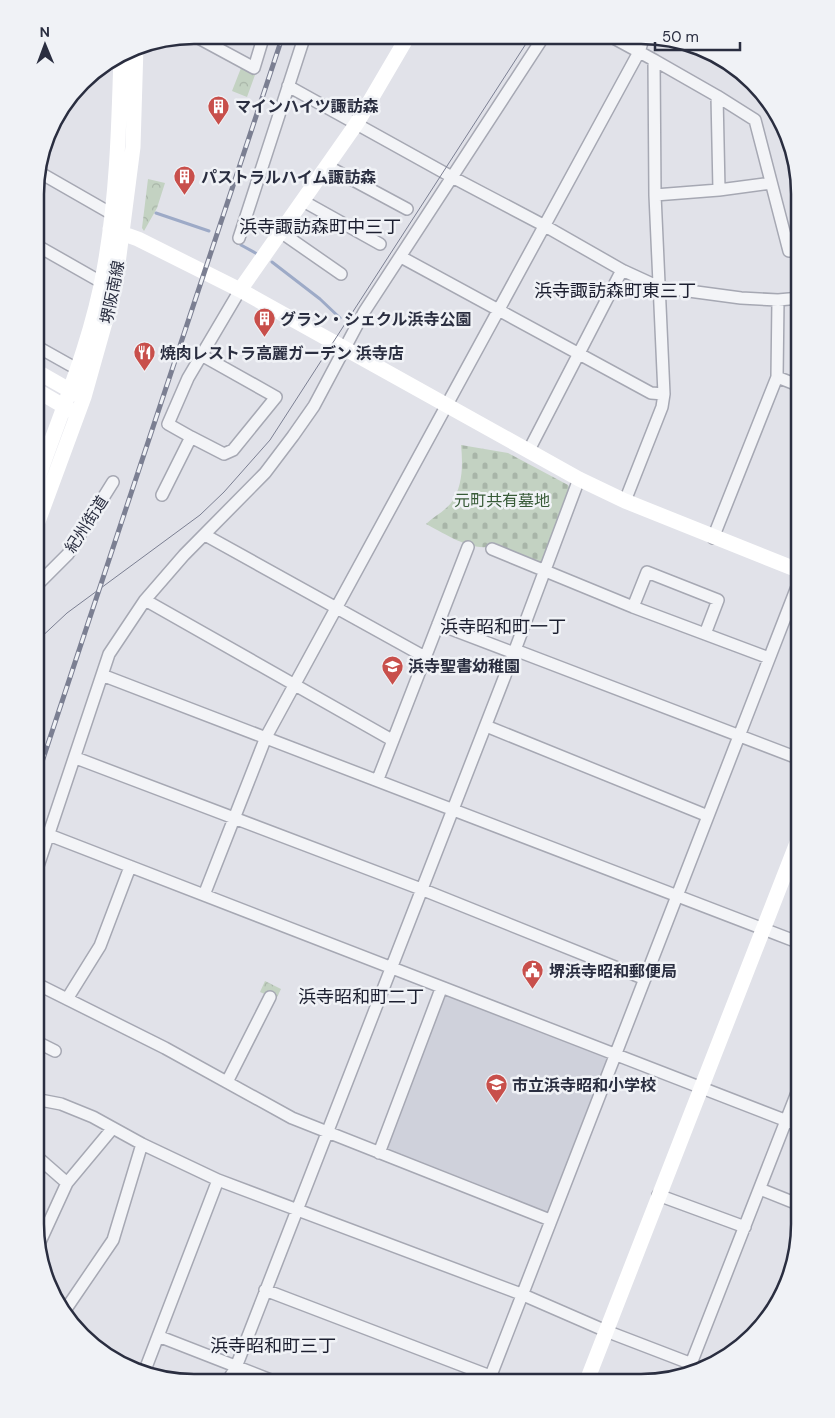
<svg xmlns="http://www.w3.org/2000/svg" width="835" height="1418" viewBox="0 0 835 1418" font-family="'DM Sans','Noto Sans JP',sans-serif">
<style>
.built{fill:#cfd1db}
.forest{fill:url(#forest-crowns)}
.cemetery{fill:url(#cemetery-stones)}
.lines{fill:none;stroke-linecap:round;stroke-linejoin:round}
.stream{stroke:#9daac7;stroke-width:3}
.street-casing{stroke:#a6a8b3;stroke-width:14}
.street{stroke:#f3f4f7;stroke-width:11}
.secondary{stroke:#fff;stroke-width:15}
.tram{stroke:#7b7f92;stroke-width:1}
.rail-casing{stroke:#7b7f92;stroke-width:5}
.rail{stroke:#f0f2f6;stroke-width:3;stroke-dasharray:9;stroke-linecap:butt}
.labels{text-anchor:middle;stroke-width:5;stroke-linejoin:round;paint-order:stroke}
.poi-label{font-size:16px;font-weight:bold;fill:#2a2e40;stroke:#f0f2f6;text-anchor:start}
.street-label{font-size:16px;fill:#2a2e40;stroke:#f0f2f6}
.park-label{font-size:16px;fill:#385b38;stroke:#f0f2f6}
.neighbourhood-label{font-size:18px;fill:#1c1f30;stroke:#f0f2f6}
.rim{fill:none;stroke:#2a2e40;stroke-width:2.5}
</style>
<defs>
<pattern id="forest-crowns" width="20" height="18" patternUnits="userSpaceOnUse" patternTransform="scale(1.25)"><rect width="20" height="18" fill="#c3d2c2"/><path d="M2 6a3 3 0 1 1 6 0M12 15a3 3 0 1 1 6 0" fill="none" stroke="#a8b5a8"/></pattern>
<pattern id="cemetery-stones" width="16" height="16" patternUnits="userSpaceOnUse" patternTransform="scale(1.25)"><rect width="16" height="16" fill="#c3d2c2"/><path d="M2 7V4a2 2 0 0 1 4 0v3zM10 15v-3a2 2 0 0 1 4 0v3z" fill="#a8b5a8"/></pattern>
</defs>
<rect width="100%" height="100%" fill="#e1e2e9"/>
<path class="built" d="M441 989 614 1056 550 1220 379 1153Z"/>
<path class="forest" d="M241 68 255 75 247 97 232 91Z
M148 179 165 183 157 208 144 231 142 228Z
M265 981 281 989 276 999 260 992Z"/>
<path class="cemetery" d="M461 445 508 453 568 485 571 491 544 560 539 562 495 545C474 554 444 533 426 524 433 517 445 511 451 503 463 487 463 464 461 445Z"/>
<g class="lines">
<path class="stream" d="M156 213 209 231
M241 245 259 255
M272 262 320 299 340 318"/>
<defs>
<path id="street" d="M193 35 254 68 264 35
M610 36 654 60 655 195 664 394 662 407 625 501
M654 60 717 96 719 190 655 195
M288 86 452 177 545 226 622 270 659 287 741 298 778 300 800 298
M717 96 755 120 789 251
M327 166 407 209
M37 171 112 214
M719 190 771 183
M303 201 380 244
M282 233 341 274
M239 238 305 35
M36 245 101 282
M401 257 651 393 664 394
M36 346 77 369
M777 377 800 386
M191 437 224 454 233 450 276 397 203 356
M529 450 622 270
M162 495 191 437 168 424 188 378 240 290
M205 535 425 657
M713 538 777 377 778 300
M492 549 633 607 769 658
M36 586 68 554 113 482
M145 600 392 740
M633 607 647 572 718 600 705 634
M438 624 514 653
M515 650 800 759
M102 675 800 943
M486 726 708 816
M76 758 421 889 645 979
M378 779 468 547
M49 835 800 1126
M35 875 109 654 145 600 184 555 265 473 293 436 314 406 364 312 544 36
M204 895 266 737 639 52 644 36
M35 983 165 1048 292 1118 550 1220
M67 999 100 946 130 867
M35 1041 55 1051
M227 1082 270 997
M35 1099 61 1104 93 1117 142 1144 218 1180 521 1294 606 1331 705 1369
M379 1153 441 989
M35 1155 67 1183
M760 1189 800 1205
M658 1195 745 1227
M39 1244 67 1183 112 1129
M265 1290 490 1376
M66 1309 113 1240 142 1144
M158 1336 276 1382
M145 1370 218 1180
M687 1374 800 1085
M227 1382 236 1367 515 650 579 479
M488 1383 800 579"/>
</defs>
<use href="#street" class="street-casing"/>
<use href="#street" class="street"/>
<path class="secondary" d="M110 229 138 239 240 290 579 479 625 501 800 571
M240 290 357 123 408 36
M36 371 78 395
M36 390 72 411
M36 484C60 414 91 344 104 270 117 199 119 126 121 54
M36 527 84 397 115 287 133 147 136 46
M586 1383 800 835"/>
<path class="tram" d="M36 642 67 613 200 515 224 492 270 440 531 36"/>
<defs>
<path id="rail" d="M36 780 283 35"/>
</defs>
<use href="#rail" class="rail-casing"/>
<use href="#rail" class="rail"/>
</g>
<defs>
<symbol id="building-pin" viewBox="-11 -11 22 30"><path d="M0 17L-7.5 6A9.5 9.5 0 1 1 7.5 6Z" fill="#c84f4b" stroke="#f0f2f6"/><path d="M-4-6H4V6H1V3H-1V6H-4ZM-2.5-4.3h1.7v1.8h-1.7ZM.8-4.3h1.7v1.8H.8ZM-2.5-1h1.7V.8h-1.7ZM.8-1h1.7V.8H.8Z" fill="#fff"/></symbol>
<symbol id="restaurant-pin" viewBox="-11 -11 22 30"><path d="M0 17L-7.5 6A9.5 9.5 0 1 1 7.5 6Z" fill="#c84f4b" stroke="#f0f2f6"/><path d="M-5-6h1v4h1v-4h1v4h1v-4h1v5L-1.5 .5V6h-2V.5L-5-1ZM5-6V6H3V1.5H1.5Q1.5-4 5-6Z" fill="#fff"/></symbol>
<symbol id="school-pin" viewBox="-11 -11 22 30"><path d="M0 17L-7.5 6A9.5 9.5 0 1 1 7.5 6Z" fill="#c84f4b" stroke="#f0f2f6"/><path d="M0-5L7-2L0 1L-7-2ZM-4 1L0 2.5L4 1V4Q0 6-4 4Z" fill="#fff"/></symbol>
<symbol id="civic-pin" viewBox="-11 -11 22 30"><path d="M0 17L-7.5 6A9.5 9.5 0 1 1 7.5 6Z" fill="#c84f4b" stroke="#f0f2f6"/><path d="M-.6-6.5H3V-4.5H.6V-3L4-1V1h2V6H-6V1h2V-1L-.6-3ZM-1.2 2.5V6h2.4V2.5Z" fill="#fff"/></symbol>
</defs>
<g fill-rule="evenodd">
<use href="#building-pin" x="206" y="94" width="25" height="34"/>
<use href="#building-pin" x="172" y="164" width="25" height="34"/>
<use href="#building-pin" x="252" y="306" width="25" height="34"/>
<use href="#restaurant-pin" x="132" y="340" width="25" height="34"/>
<use href="#school-pin" x="380" y="654" width="25" height="34"/>
<use href="#civic-pin" x="520" y="958" width="25" height="34"/>
<use href="#school-pin" x="484" y="1072" width="25" height="34"/>
</g>
<g class="labels">
<g class="poi-label">
<text x="235" y="112">マインハイツ諏訪森</text>
<text x="201" y="183">パストラルハイム諏訪森</text>
<text x="280" y="325">グラン・シェクル浜寺公園</text>
<text x="160" y="359">焼肉レストラ高麗ガーデン 浜寺店</text>
<text x="408" y="672">浜寺聖書幼稚園</text>
<text x="549" y="977">堺浜寺昭和郵便局</text>
<text x="512" y="1091">市立浜寺昭和小学校</text>
</g>
<g class="street-label">
<text transform="translate(112 292) rotate(-79)" y="6">堺阪南線</text>
<text transform="translate(86 524) rotate(-57)" y="6">紀州街道</text>
</g>
<g class="park-label">
<text x="502" y="506">元町共有墓地</text>
</g>
<g class="neighbourhood-label">
<text x="320" y="233">浜寺諏訪森町中三丁</text>
<text x="615" y="297">浜寺諏訪森町東三丁</text>
<text x="503" y="633">浜寺昭和町一丁</text>
<text x="361" y="1003">浜寺昭和町二丁</text>
<text x="273" y="1352">浜寺昭和町三丁</text>
</g>
</g>
<path d="M0 0H835V1418H0ZM194 44H641A150 150 0 0 1 791 194V1224A150 150 0 0 1 641 1374H194A150 150 0 0 1 44 1224V194A150 150 0 0 1 194 44Z" fill="#f0f2f6" fill-rule="evenodd"/>
<path class="rim" d="M194 44H641A150 150 0 0 1 791 194V1224A150 150 0 0 1 641 1374H194A150 150 0 0 1 44 1224V194A150 150 0 0 1 194 44Z"/>
<g transform="translate(45 45) rotate(359)" stroke="#f0f2f6" stroke-width="4" paint-order="stroke">
<path d="M0-4L9 19L0 12L-9 19Z" fill="#2a2e40"/>
<text y="-8" font-size="14" font-weight="bold" text-anchor="middle" fill="#2a2e40">N</text>
</g>
<path d="M655 42v8h85v-8" fill="none" stroke="#2a2e40" stroke-width="2.5"/>
<text x="662" y="42" font-size="15" fill="#2a2e40" stroke="#f0f2f6" stroke-width="4" paint-order="stroke">50 m</text>
</svg>
